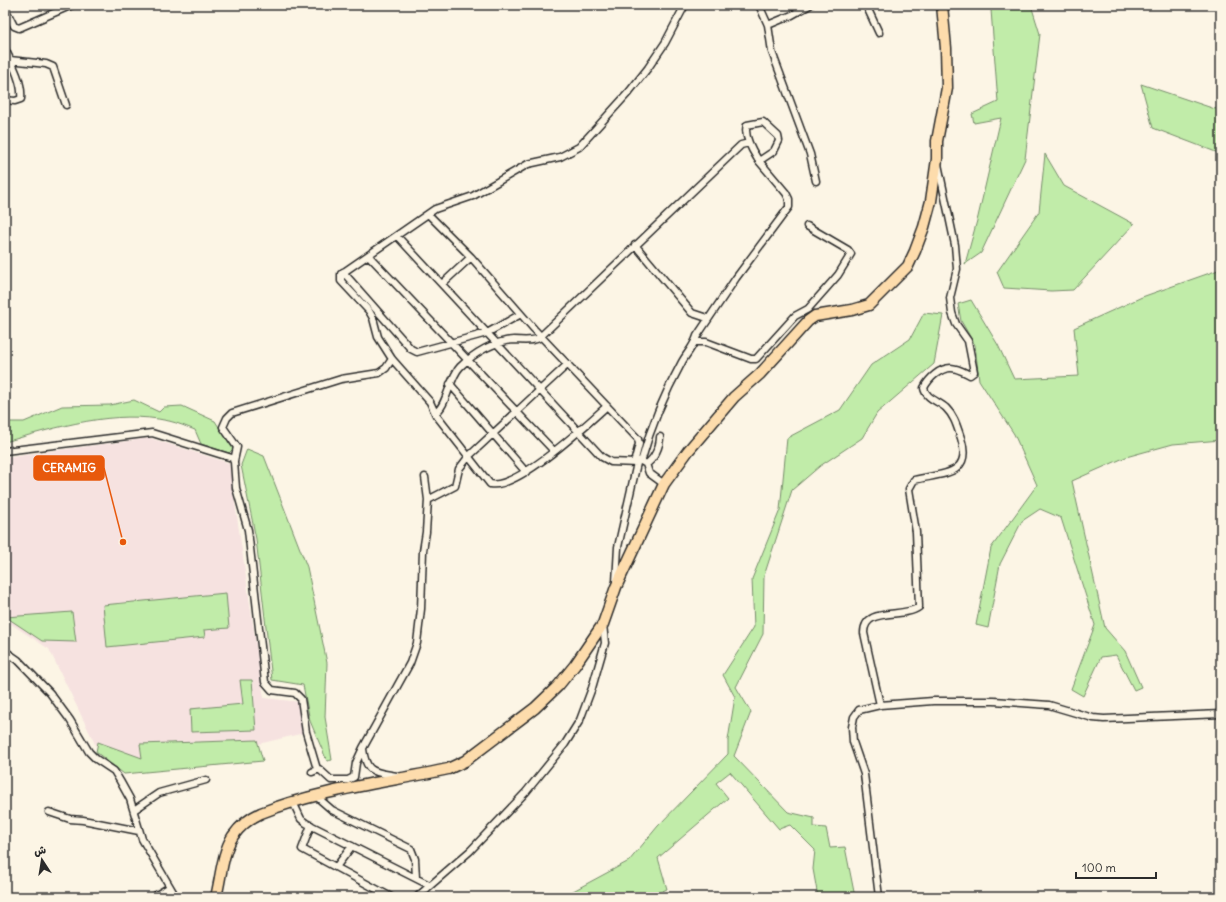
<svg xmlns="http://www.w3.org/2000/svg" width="1226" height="902" viewBox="0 0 1226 902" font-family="Delius,'Playpen Sans Arabic',sans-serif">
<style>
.built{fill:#f6e2e0}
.green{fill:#c1eca9;stroke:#768c6a}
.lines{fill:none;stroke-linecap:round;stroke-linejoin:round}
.street-casing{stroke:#2b2b2b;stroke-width:9}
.primary-casing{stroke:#2b2b2b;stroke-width:13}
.street{stroke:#fcf5e5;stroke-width:6}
.primary{stroke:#fddcac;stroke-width:10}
.leader{fill:none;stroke:#e8590c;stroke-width:1.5}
.callout-dot{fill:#e8590c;stroke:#fcf5e5;stroke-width:1.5}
.callout{fill:#e8590c;stroke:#e8590c;stroke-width:1.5}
.callout-label{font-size:12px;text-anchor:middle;font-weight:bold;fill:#fff}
</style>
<rect width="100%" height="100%" fill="#fcf5e5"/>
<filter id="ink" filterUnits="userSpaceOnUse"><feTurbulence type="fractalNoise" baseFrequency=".025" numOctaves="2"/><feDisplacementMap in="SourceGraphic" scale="8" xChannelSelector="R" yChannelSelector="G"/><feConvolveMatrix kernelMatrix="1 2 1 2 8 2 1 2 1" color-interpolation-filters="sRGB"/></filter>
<g filter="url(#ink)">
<path class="built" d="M150 438 229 463 264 698 300 702 304 733 146 771 97 748 49 649 5 620V457Z"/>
<path class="green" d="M1005 5H1031L1040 34 1025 159 981 253 965 264 978 217 1001 118 974 123 972 114 998 102 991 10Z
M1141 84 1215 109 1221 105V154L1153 128Z
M1045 154 1064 186 1134 224 1073 290 1051 291 1004 288 997 272 1039 212Z
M1221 269V440L1173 444 1126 457 1072 481 1105 628 1125 651 1141 687 1134 690 1116 655 1101 657 1083 696 1071 689 1095 625 1061 518 1040 509 1022 521 1000 564 988 628 976 625 991 548 1037 485 1014 434 979 380 975 345 961 321 958 304 971 300 998 345 1014 379 1079 376 1074 328 1142 297Z
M924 313 943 315 934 364 877 413 862 438 820 466 792 490 764 576 763 634 736 687 751 712 734 756 788 812 814 818V827L826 828 830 848 845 847 855 897H818L813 869 815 850 790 825 779 829 730 772 716 783 728 798 658 858 667 889 650 897H562L629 861 658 826 728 754V740L735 697 723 675 754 627 752 579 780 510 787 438 840 410 871 365 910 339Z
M134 400 159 412 164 407 182 406 215 421 233 449 229 453 201 444 195 430C187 427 178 423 169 421 115 409 57 427 5 442V422H24L62 406 110 405Z
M247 449 264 456 307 567 327 663 325 717 332 760 327 761 310 721 303 685 272 680 256 539 241 465Z
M226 593 229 628 204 630 205 637 107 647 103 605Z
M72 612 76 642 42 641 6 617Z
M240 680H252L256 730 191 732 190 709 243 704Z
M257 740 263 761 124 774 96 752 98 742 142 758 140 744Z"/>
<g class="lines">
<defs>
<path id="street" d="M759 5 768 25 772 52 810 154 816 181
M866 5 879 33
M5 8 14 26 19 28 72 5
M768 25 792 15 810 5
M5 49C12 63 23 83 21 99L15 101 5 100
M10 60 46 64 53 67 66 105
M428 214 471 257 534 329 638 439 639 444 634 463
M397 236 602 457 611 462 637 463 642 459C651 426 665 393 682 362 687 353 694 346 697 336L736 278 789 207V199L786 193 759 161 757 158C752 150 743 135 747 125L763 122 778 136 779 141 774 151 759 161
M635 245 692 313 707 318
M369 256 554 451
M343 272 411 349 417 352 487 333 521 314
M442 284 471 257
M696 342H706L751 359H756L795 316 808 309 838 275 851 254 848 250 807 226
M450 384 526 472
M607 406C587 424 517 490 490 484L436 415 430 402 392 359 378 337 373 318 369 311 341 281V274L435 209 473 196 528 164 560 157 579 147 629 92 648 68 665 43 685 5
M435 413C447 407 449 378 460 367 474 353 494 341 514 340 522 340 531 342 539 338L741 145 749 143
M5 451 152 433 232 458 234 462 236 488 248 530 265 682 272 690 295 693 301 699 306 732 317 769
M234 461 237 447 223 427 227 418 232 413 341 379 379 373 386 368 392 359
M641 461 646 464C654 460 660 446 660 437
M646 464 649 473 664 484
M428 500 455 486 459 469 469 456 568 364
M616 582 618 547 637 463
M5 651 18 660 50 693 70 720 89 752 96 759 114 771 120 781 130 799 142 839 176 897
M880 705 864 633C864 606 903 619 919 607L916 532 909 489 914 480C942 473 973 476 961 438 957 427 955 417 946 408 939 401 926 399 924 388 929 378 940 368 951 368 957 368 964 372 970 375L974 372 968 341 956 324 952 313 950 298 957 269 955 245 938 164
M363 749C366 774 375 772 397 776
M312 772 319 769 331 780H348L354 777 356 763 363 748 410 663 417 643 421 609 423 551 426 532 428 500 425 477
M317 797 332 810 411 849 415 859 416 878
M293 802 301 819 306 823 429 885
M134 810 159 793 206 780
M49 812 70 819 83 820 139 831
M311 825 302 849 391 897
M336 867 352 846
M153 897 170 887
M417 897 470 851 526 792 565 744 580 720 592 688 605 643 603 624
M879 897 864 774 853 742 852 727 854 717 859 710 880 705 933 701H994L1049 705 1093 718 1104 719 1221 714"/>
<path id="primary" d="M216 897C221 878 222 853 233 836 240 826 250 818 261 813 318 790 388 782 448 769L465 761 535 708 558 686 575 665 603 624 616 587 664 484 688 451 734 397 760 374 808 321 815 316 852 310 869 305 908 266 915 251 924 227 931 201 937 159V141L947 88 946 48 942 5"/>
</defs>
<use href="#street" class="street-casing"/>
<use href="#primary" class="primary-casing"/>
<use href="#street" class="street"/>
<use href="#primary" class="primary"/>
</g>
</g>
<path class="leader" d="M123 542L104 468"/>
<circle class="callout-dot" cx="123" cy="542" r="4"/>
<rect class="callout" x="34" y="456" width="70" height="24" rx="4"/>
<g class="callout-label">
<text x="69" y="472">CERAMIG</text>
</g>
<rect width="1226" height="902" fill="none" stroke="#fcf5e5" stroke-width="20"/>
<rect x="10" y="10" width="1206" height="882" fill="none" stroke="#2b2b2b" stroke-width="1.5" filter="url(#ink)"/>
<g transform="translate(42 860) rotate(348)" stroke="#fcf5e5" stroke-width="3" paint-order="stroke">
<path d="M0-3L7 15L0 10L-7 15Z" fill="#2b2b2b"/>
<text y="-6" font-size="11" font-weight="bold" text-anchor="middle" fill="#2b2b2b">ش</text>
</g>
<path d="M1076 872v6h80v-6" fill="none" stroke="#2b2b2b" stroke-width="2"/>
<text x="1082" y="872" font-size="12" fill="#2b2b2b" stroke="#fcf5e5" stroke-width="3" paint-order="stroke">100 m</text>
</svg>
